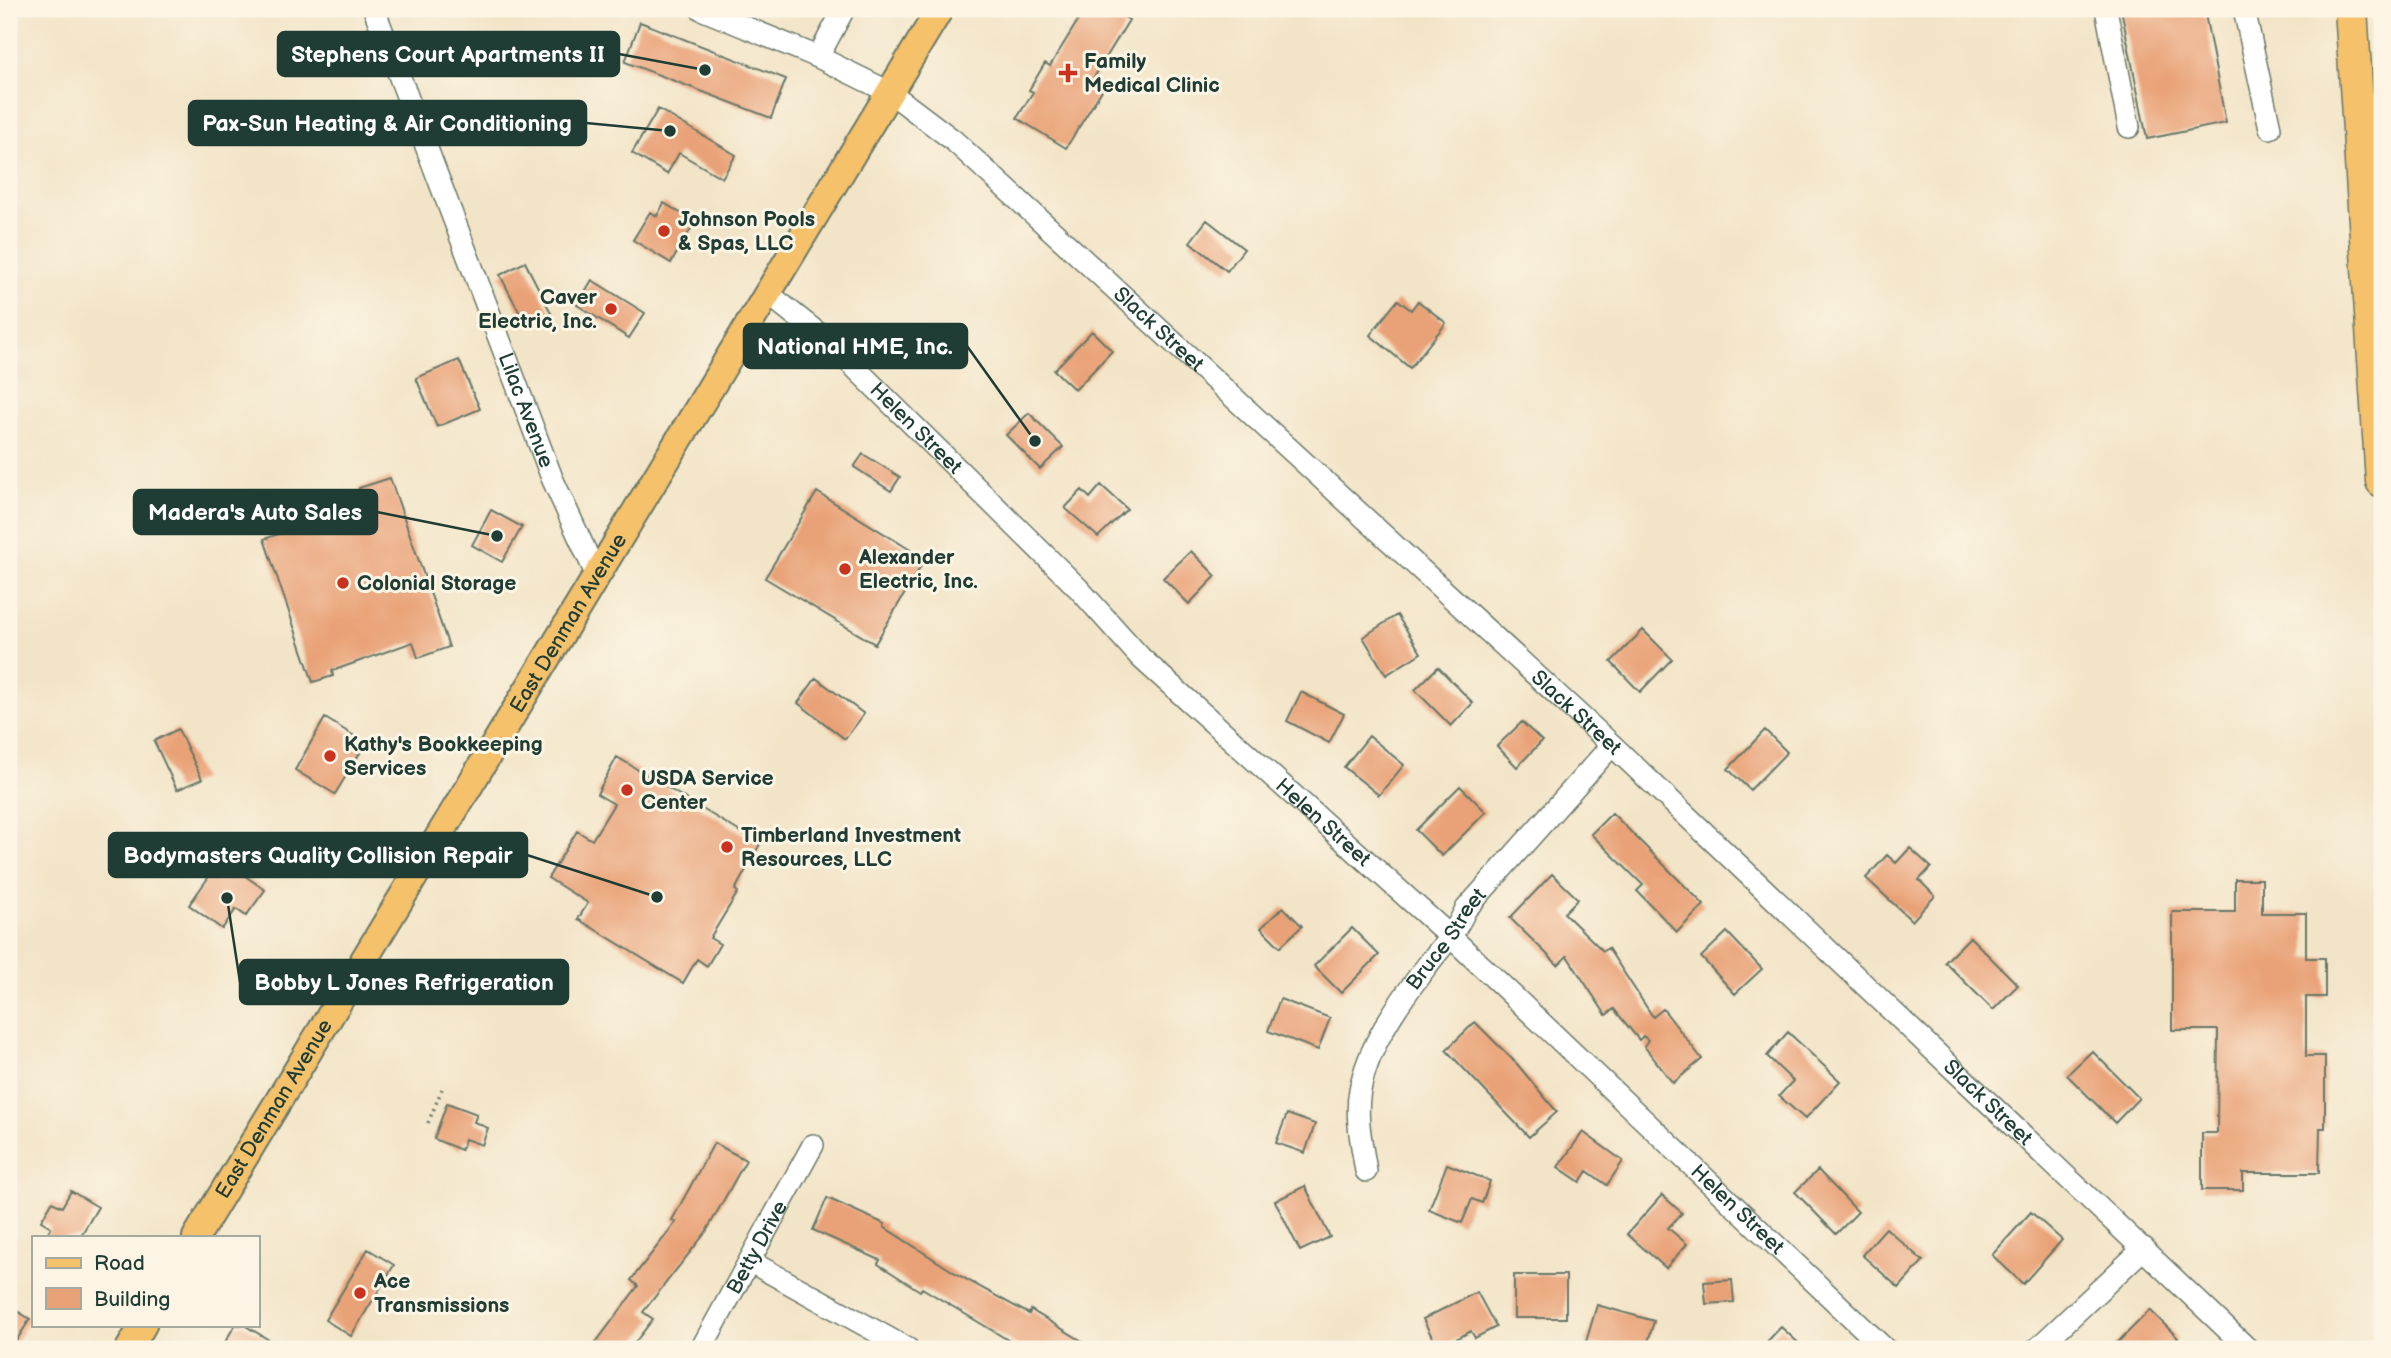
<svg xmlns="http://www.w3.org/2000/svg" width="2391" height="1358" viewBox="0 0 2391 1358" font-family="'Balsamiq Sans',sans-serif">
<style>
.building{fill:#e9a277}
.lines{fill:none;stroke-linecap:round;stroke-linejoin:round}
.minor-casing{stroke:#697767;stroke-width:24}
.major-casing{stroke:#697767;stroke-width:30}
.highway-casing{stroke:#697767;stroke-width:35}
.path{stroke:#697767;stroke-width:3.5;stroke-dasharray:2 5;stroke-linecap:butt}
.minor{stroke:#fff;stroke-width:21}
.major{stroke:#f5c16b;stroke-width:26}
.highway{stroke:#f5c16b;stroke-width:32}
.poi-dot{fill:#c8321e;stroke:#fcf5e5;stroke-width:2.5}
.labels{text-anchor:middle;stroke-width:6;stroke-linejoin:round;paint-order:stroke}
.poi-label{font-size:21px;font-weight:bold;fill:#1f3d34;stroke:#fcf5e5;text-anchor:start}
.street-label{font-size:21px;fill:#1f3d34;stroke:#fcf5e5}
.leader{fill:none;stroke:#1f3d34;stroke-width:2.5}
.callout-dot{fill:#1f3d34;stroke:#fcf5e5;stroke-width:2.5}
.callout{fill:#1f3d34;stroke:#1f3d34;stroke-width:2.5}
.callout-label{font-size:23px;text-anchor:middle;font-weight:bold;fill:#fff}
</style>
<rect width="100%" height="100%" fill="#fcf5e5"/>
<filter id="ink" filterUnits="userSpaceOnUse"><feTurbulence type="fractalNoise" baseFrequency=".0143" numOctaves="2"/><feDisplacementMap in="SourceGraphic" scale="14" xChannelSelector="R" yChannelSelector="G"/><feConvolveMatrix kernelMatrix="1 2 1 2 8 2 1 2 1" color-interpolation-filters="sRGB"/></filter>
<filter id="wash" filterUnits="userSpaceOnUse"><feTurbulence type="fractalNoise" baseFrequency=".00686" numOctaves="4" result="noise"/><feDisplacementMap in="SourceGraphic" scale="28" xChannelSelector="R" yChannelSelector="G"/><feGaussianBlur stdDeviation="1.57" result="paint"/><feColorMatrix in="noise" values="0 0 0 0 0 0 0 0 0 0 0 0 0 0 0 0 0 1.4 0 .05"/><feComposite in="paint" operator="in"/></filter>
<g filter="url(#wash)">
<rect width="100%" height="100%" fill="#f2e4c7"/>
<g id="blocks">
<path class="building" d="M1085 9H1111L1129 20 1093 79 1104 87 1066 148 1017 118 1033 92 1029 90 1045 63 1050 66Z
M2121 9H2204L2226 123 2147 139Z
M640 22 786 79 771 118 625 62Z
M658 109 736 155 722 178 679 153 667 174 632 153Z
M664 203 695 222 671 263 633 240 650 212 657 216Z
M1207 220 1244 249 1227 271 1190 242Z
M525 262 551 313 526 325 500 275Z
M592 280 645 313 629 338 577 305Z
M1398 300 1411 310 1418 301 1446 323 1410 368 1370 335Z
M1092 331 1112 351 1075 390 1054 370Z
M459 360 480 409 437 427 416 378Z
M1029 413 1063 447 1040 469 1006 435Z
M863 454 900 477 891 491 854 467Z
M390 478 449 647 418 658 413 642 332 671 333 676 313 682 264 539 301 526 297 514 360 492 359 488Z
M1101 485 1127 509 1098 537 1065 508 1082 490 1090 498Z
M817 492 925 559 875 644 765 578Z
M491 510 522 527 502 562 472 545Z
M1191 551 1216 576 1189 604 1163 578Z
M1397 615 1421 653 1386 675 1363 637Z
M1643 630 1672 659 1640 692 1611 662Z
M1438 667 1473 703 1451 726 1415 690Z
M816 678 864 714 845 739 798 703Z
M1301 692 1344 714 1329 743 1287 721Z
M325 718 366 743 335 794 295 770Z
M1522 722 1542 741 1517 767 1497 746Z
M178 729 202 779 177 790 154 741Z
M1765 730 1787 752 1750 790 1728 769Z
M1369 736 1404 765 1379 795 1344 767Z
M617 757 760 844 735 890 738 892 710 938 720 944 707 966 697 959 683 983 578 919 588 903 548 878 577 831 592 840 614 804 597 794Z
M1460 786 1486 812 1442 856 1416 830Z
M1612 813 1704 905 1677 932 1637 891 1643 885 1591 834Z
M1910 848 1931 867 1919 880 1935 896 1912 921 1866 878 1887 855 1896 863Z
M231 866 265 890 246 916 236 909 222 929 189 905 215 868 224 874Z
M1552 874 1578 899 1564 913 1603 951 1608 948 1653 1017 1663 1009 1702 1059 1673 1083 1644 1046 1648 1040 1643 1036 1639 1040 1614 1009 1606 1015 1567 956 1558 965 1510 918Z
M2235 879H2262V913H2306V958H2325V997H2306V1056H2325V1128H2320L2319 1173H2243V1190H2202V1133H2217L2218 1030H2172V912H2235Z
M1283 907 1302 926 1280 947 1261 928Z
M1352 928 1379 955 1341 993 1314 966Z
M1727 932 1762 969 1735 994 1701 957Z
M1970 937 2018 985 1993 1010 1945 962Z
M1280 999 1330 1018 1318 1050 1268 1031Z
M1475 1022 1517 1064 1557 1112 1529 1137 1446 1050Z
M1788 1032 1840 1081 1805 1119 1779 1096 1793 1081 1767 1056Z
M2092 1051 2139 1098 2115 1123 2067 1075Z
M447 1103 477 1114 474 1122 488 1128 482 1145 465 1139 461 1150 434 1139Z
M1287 1114 1315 1124 1305 1153 1276 1143Z
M1583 1132 1623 1161 1607 1185 1587 1171 1580 1182 1558 1167Z
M714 1143 746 1160 706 1232 643 1312 653 1319 630 1349H591L638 1286 631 1280 676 1222 672 1220Z
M1447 1164 1490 1181 1482 1203 1472 1199 1462 1223 1429 1210Z
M1818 1170 1858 1212 1836 1234 1795 1192Z
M1305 1186 1330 1237 1300 1251 1275 1201Z
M71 1191 98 1207 80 1237H45L51 1227 41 1221 52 1202 62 1207Z
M1662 1195 1682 1213 1668 1228 1687 1244 1666 1268 1627 1234Z
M827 1198 885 1224 884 1227 960 1276 1029 1314 1031 1310 1095 1349H1023L922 1288 920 1291 878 1264 880 1260 813 1230Z
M2031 1212 2062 1240 2023 1284 1992 1255Z
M1886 1228 1923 1261 1899 1288 1862 1255Z
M368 1249 394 1265 351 1336 325 1320Z
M1514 1275H1566V1318H1514Z
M1732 1280 1734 1302 1706 1304 1704 1282Z
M1477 1292 1496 1327 1475 1338 1471 1331 1438 1349 1423 1319Z
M1597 1305 1654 1321 1646 1349H1612L1586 1342Z
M9 1306 30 1319 11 1349H9Z
M2150 1310 2178 1338 2167 1349H2111Z
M235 1325H244L284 1349H221Z
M1781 1327 1805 1349H1760Z"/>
</g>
</g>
<g filter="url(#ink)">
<use href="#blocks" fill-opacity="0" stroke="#697767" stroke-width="2"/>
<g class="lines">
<defs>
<g id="minor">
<path id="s1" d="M374 9 552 478 596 574"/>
<path id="s2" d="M701 9 818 57 891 93 953 140 1612 745 2248 1349"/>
<path d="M2106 9 2129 127"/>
<path d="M2244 9 2270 128"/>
<path d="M818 57 844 9"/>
<path id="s3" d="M766 292 829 342 1078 588 1141 658 1452 938 1885 1349"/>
<path id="s4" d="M1366 1171C1362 1145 1355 1117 1360 1090 1368 1046 1399 1002 1426 967 1444 943 1453 937 1466 909L1612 745"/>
<path d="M751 1262 908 1349"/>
<path id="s5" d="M701 1349 813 1145"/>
<path d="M2037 1349 2144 1248"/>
</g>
<g id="major">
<path id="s6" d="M196 1237 940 9"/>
<path d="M129 1349 143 1325"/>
</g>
<path id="highway" d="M2351 9 2382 481"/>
</defs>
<use href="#minor" class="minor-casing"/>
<use href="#major" class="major-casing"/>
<use href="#highway" class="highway-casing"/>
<path class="path" d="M428 1123 442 1089"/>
<use href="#minor" class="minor"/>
<use href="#major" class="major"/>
<use href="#highway" class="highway"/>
</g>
</g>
<g class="poi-dot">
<path d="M1064.5 62.5h7v7h7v7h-7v7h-7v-7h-7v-7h7z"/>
<circle cx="664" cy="231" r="7"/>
<circle cx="611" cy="309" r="7"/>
<circle cx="845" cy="569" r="7"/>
<circle cx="343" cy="583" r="7"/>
<circle cx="330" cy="756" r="7"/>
<circle cx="627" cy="790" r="7"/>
<circle cx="727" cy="847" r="7"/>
<circle cx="360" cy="1293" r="7"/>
</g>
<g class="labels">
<g class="poi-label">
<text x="1084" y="68">Family<tspan x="1084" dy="24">Medical Clinic</tspan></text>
<text x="678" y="226">Johnson Pools<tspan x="678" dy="24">&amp; Spas, LLC</tspan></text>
<text x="597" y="304" text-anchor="end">Caver<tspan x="597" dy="24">Electric, Inc.</tspan></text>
<text x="859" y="564">Alexander<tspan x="859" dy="24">Electric, Inc.</tspan></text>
<text x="357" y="590">Colonial Storage</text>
<text x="344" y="751">Kathy's Bookkeeping<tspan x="344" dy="24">Services</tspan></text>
<text x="641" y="785">USDA Service<tspan x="641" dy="24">Center</tspan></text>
<text x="741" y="842">Timberland Investment<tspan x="741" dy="24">Resources, LLC</tspan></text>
<text x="374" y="1288">Ace<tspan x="374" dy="24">Transmissions</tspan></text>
</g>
<g class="street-label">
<text dy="7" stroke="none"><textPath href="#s2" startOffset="565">Slack Street</textPath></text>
<text dy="7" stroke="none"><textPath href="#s1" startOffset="429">Lilac Avenue</textPath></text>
<text dy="7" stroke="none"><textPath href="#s3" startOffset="203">Helen Street</textPath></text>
<text dy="7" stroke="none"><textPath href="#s6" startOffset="718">East Denman Avenue</textPath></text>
<text dy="7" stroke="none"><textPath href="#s2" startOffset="1132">Slack Street</textPath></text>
<text dy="7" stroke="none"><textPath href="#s3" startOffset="770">Helen Street</textPath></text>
<text dy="7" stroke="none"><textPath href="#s4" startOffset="257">Bruce Street</textPath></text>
<text dy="7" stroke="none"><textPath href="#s2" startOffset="1699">Slack Street</textPath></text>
<text dy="7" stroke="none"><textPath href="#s6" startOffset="150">East Denman Avenue</textPath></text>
<text dy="7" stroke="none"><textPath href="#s3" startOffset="1337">Helen Street</textPath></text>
<text dy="7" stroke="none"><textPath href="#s5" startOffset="116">Betty Drive</textPath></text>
</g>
</g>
<path class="leader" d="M705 70L619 54M670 131L586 123M1035 441L967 346M497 536L377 512M657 897L527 855M227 898L240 982"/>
<g class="callout-dot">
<circle cx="705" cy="70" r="7"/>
<circle cx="670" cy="131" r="7"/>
<circle cx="1035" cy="441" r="7"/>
<circle cx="497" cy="536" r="7"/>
<circle cx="657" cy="897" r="7"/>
<circle cx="227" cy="898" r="7"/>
</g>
<g class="callout">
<rect x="278" y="32" width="341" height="44" rx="7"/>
<rect x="189" y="101" width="397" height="44" rx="7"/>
<rect x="744" y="324" width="223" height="44" rx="7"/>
<rect x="134" y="490" width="243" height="44" rx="7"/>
<rect x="109" y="833" width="418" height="44" rx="7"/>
<rect x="240" y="960" width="328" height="44" rx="7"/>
</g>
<g class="callout-label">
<text x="448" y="62">Stephens Court Apartments II</text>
<text x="387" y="131">Pax-Sun Heating &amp; Air Conditioning</text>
<text x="855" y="354">National HME, Inc.</text>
<text x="255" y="520">Madera's Auto Sales</text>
<text x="318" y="863">Bodymasters Quality Collision Repair</text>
<text x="404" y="990">Bobby L Jones Refrigeration</text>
</g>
<rect width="2391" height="1358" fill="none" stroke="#fcf5e5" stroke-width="35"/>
<rect x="32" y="1236" width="228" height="91" fill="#fcf5e5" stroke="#a4ab9e" stroke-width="2"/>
<rect x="46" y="1258" width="35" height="10" fill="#f5c16b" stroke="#a4ab9e" stroke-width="2"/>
<text x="94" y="1270" font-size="21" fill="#1f3d34">Road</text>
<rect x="46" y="1288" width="35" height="21" fill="#e9a277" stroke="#a4ab9e" stroke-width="2"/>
<text x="94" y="1306" font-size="21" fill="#1f3d34">Building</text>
</svg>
